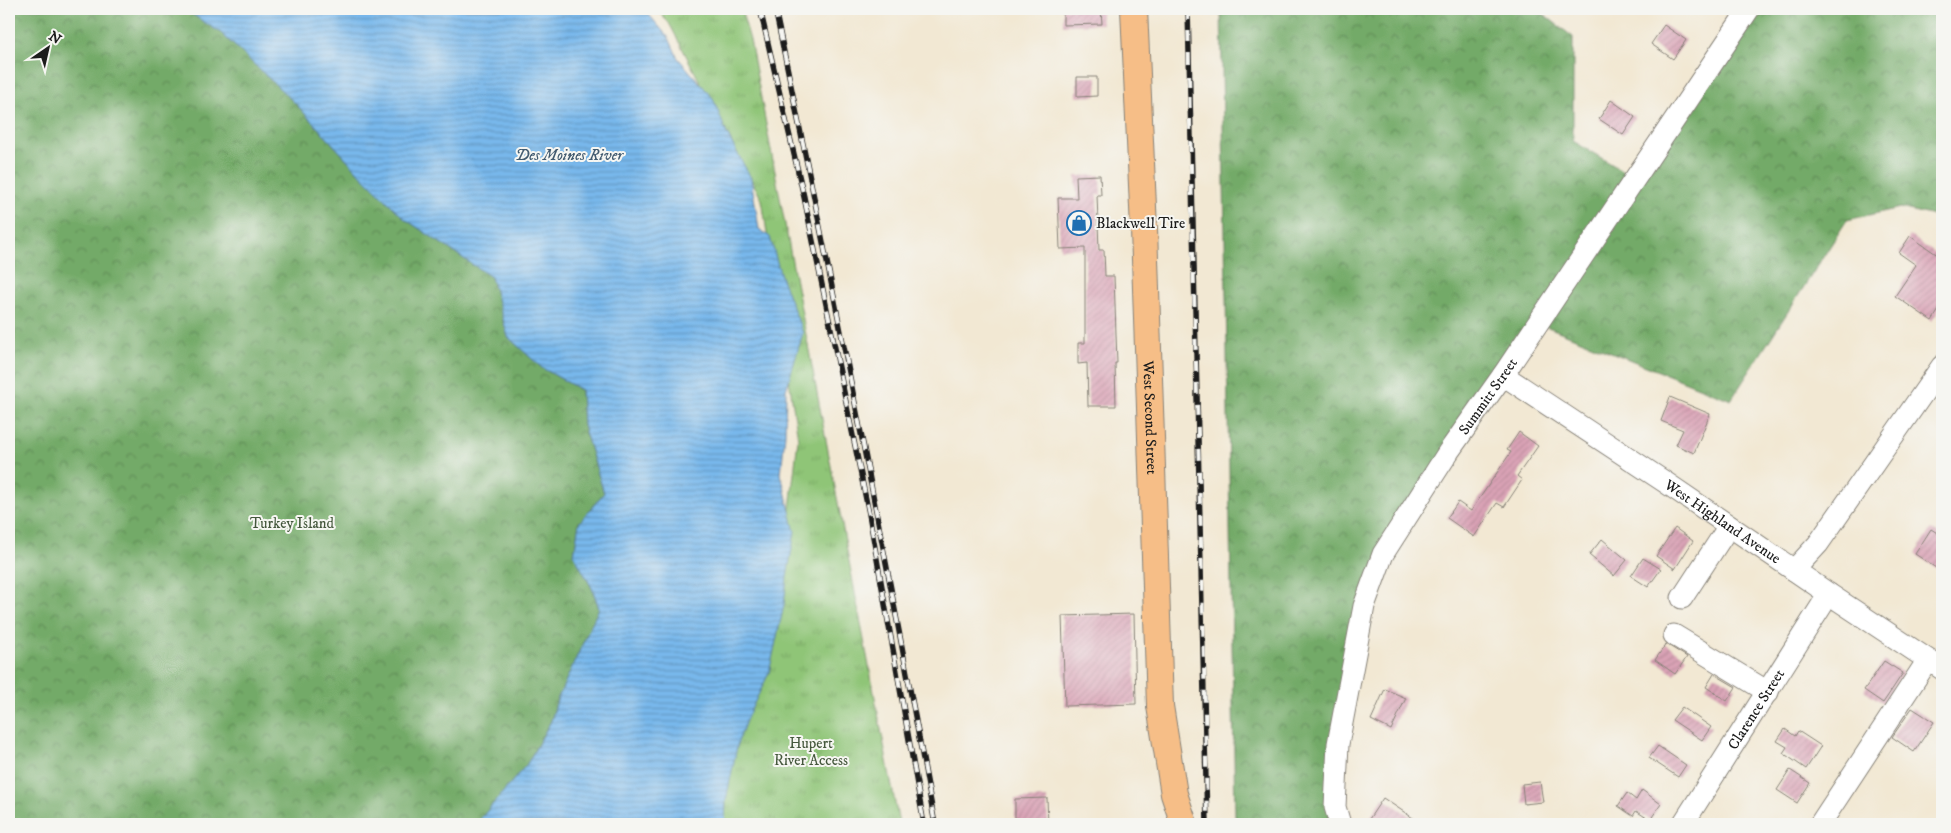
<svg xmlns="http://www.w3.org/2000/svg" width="1951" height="833" viewBox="0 0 1951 833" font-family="'IM FELL DW Pica',serif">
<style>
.grass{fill:url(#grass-tufts);stroke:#56704a}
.forest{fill:url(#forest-crowns);stroke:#486342}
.water{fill:url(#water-rules);stroke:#4a6a84}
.building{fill:url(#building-hatch)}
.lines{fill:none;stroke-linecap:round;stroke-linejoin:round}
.minor-casing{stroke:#878278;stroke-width:23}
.major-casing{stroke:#878278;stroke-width:28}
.minor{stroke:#fff;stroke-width:21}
.major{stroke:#f6be87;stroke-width:26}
.rail-casing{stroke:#1c1c1c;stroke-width:5.5}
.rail{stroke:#f6f6f2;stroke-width:4;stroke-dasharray:11;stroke-linecap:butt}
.labels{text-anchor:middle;stroke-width:4;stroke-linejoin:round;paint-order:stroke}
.poi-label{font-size:15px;fill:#1c1c1c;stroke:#f6f6f2;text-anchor:start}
.street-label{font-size:15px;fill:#1c1c1c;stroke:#f6f6f2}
.park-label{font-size:15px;fill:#44573c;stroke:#f6f6f2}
.water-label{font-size:16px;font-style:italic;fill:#415a6f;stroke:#f6f6f2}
</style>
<defs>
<pattern id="grass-tufts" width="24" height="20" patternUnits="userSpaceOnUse" patternTransform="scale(1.25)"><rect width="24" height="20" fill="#8fc577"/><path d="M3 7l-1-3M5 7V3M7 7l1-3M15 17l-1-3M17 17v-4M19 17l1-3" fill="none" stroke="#7ba966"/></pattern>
<pattern id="forest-crowns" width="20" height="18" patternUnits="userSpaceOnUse" patternTransform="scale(1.25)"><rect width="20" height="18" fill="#73aa68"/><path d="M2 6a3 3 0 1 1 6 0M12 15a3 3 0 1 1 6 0" fill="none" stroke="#5e8a55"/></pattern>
<pattern id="water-rules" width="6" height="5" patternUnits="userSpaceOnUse" patternTransform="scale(1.25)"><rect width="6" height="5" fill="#78b8ec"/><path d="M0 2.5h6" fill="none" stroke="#6295be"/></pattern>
<pattern id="building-hatch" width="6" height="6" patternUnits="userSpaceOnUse" patternTransform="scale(1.25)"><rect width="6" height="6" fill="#daa3b6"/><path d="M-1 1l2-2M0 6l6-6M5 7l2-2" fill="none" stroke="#ba8c9c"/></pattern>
</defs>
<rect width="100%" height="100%" fill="#f6f6f2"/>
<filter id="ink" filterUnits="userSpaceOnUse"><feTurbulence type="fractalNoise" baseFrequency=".02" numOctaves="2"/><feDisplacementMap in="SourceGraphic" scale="10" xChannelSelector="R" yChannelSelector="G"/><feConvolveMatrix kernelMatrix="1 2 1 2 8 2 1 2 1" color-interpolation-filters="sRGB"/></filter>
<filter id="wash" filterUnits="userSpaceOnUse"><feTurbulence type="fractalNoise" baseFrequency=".0096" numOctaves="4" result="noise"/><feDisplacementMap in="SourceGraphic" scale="20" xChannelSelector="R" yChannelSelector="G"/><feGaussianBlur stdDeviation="1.12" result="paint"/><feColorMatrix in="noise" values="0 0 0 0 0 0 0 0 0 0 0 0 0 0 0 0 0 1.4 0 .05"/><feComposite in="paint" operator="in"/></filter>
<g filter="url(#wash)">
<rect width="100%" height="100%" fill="#f2e8d3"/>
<path class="grass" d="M655 9H741L750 40 899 824H712L781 586 798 439 762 200 669 23Z"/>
<path class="forest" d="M9 9H184L221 33 296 104 364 178 405 219 491 277 508 337 542 368 581 390 583 425 604 493 579 523 574 555 592 588 599 608 557 700 551 721 527 764 476 824H9Z
M1221 9H1537L1573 37V141L1635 178 1749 9H1942V218L1900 208 1847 220 1731 400 1538 323 1383 554 1352 666 1340 824H1240L1235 817Z"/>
<path class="water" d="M184 9H644L669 38 678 58 713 98 727 134 751 178 759 229 770 237 781 276 803 333 786 390 785 434 781 474 795 532 787 577 784 605 769 673 747 718 738 742 726 800 725 824H476L527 764 551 721 557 700 599 608 592 588 574 555 579 523 604 493 583 425 581 390 542 368 508 337 491 277 405 219 364 178 296 104 221 33Z"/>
<g id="blocks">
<path class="building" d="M1063 9H1101L1102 24 1063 25Z
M1664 25 1686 40 1673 59 1651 44Z
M1077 77H1097V96L1077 97Z
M1611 100 1635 117 1623 135 1599 119Z
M1100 175 1101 195H1097L1099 250H1104L1105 276H1114L1117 363H1115L1116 406H1088L1087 363 1078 364V343H1085V248L1060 249 1058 198H1077L1076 176Z
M1910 236 1942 258V305L1932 321 1895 296 1916 265 1899 253Z
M1670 397 1710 414 1694 453 1676 445 1683 430 1661 421Z
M1519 432 1538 446 1517 476 1522 480 1504 507 1497 503 1474 537 1447 518 1458 502 1471 511 1511 452 1507 450Z
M1675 528 1693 541 1675 569 1656 556Z
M1931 529 1942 536V572L1915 554Z
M1602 539 1627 560 1614 576 1589 555Z
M1643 558 1661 569 1648 587 1631 576Z
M1134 614 1136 704 1065 706 1062 616Z
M1666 644 1687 657 1675 674 1655 660Z
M1884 661 1903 673 1883 703 1864 690Z
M1714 674 1736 687 1727 701 1706 687Z
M1385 689 1406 698 1391 730 1371 720Z
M1682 707 1711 727 1702 740 1672 720Z
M1912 708 1934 722 1914 752 1892 737Z
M1785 729 1795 736 1798 731 1821 746 1806 769 1783 753 1787 747 1777 741Z
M1658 746 1686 765 1678 777 1649 758Z
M1790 770 1810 783 1797 803 1777 790Z
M1540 782 1543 802 1524 804 1522 784Z
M1642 790 1661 804 1650 820 1636 811 1633 816 1618 806 1627 793 1636 800Z
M1047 798 1048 824H1015V799Z
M1383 798 1422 824H1378L1369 819Z"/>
</g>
</g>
<g filter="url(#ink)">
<use href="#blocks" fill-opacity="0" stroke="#878278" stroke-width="1"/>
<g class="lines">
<defs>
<g id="minor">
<path id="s1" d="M1503 375 1665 482 1829 594 1942 669"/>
<path d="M1794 570 1818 544 1942 366"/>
<path d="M1682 598 1729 526"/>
<path d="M1674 635 1768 692"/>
<path id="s2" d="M1340 824 1335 807 1338 744 1364 606 1383 554 1449 451 1503 375 1749 9"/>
<path id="s3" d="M1683 824 1829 594"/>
<path d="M1820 824 1928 660"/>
</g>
<g id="major">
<path id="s4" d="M1134 9 1144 229 1160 706 1174 794 1184 824"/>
</g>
</defs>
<use href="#minor" class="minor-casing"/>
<use href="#major" class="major-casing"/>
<use href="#minor" class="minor"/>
<use href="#major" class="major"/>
<defs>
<path id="rail" d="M760 9 804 197 869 514 924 824
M775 9C832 280 885 552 935 824
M1188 9C1192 281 1203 552 1207 824"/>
</defs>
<use href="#rail" class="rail-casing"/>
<use href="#rail" class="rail"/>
</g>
</g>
<defs>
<symbol id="shop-ring" viewBox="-11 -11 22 22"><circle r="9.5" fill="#f6f6f2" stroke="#1f6fb2" stroke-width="1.5"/><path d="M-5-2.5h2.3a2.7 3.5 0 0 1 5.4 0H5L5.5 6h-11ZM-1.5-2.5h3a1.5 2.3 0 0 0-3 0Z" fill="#1f6fb2"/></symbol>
</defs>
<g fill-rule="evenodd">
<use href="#shop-ring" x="1065" y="209" width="28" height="28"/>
</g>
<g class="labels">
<g class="poi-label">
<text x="1096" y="228">Blackwell Tire</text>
</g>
<g class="street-label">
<text dy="5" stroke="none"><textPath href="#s2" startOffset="466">Summitt Street</textPath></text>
<text dy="5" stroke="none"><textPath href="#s4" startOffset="409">West Second Street</textPath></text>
<text dy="5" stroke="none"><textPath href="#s1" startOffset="264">West Highland Avenue</textPath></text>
<text dy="5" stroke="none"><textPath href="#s3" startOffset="136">Clarence Street</textPath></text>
</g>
<g class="park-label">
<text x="292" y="528">Turkey Island</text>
<text x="811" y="748">Hupert<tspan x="811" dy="17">River Access</tspan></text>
</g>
<g class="water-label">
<text x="569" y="160">Des Moines River</text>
</g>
</g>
<rect width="1951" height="833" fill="none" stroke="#f6f6f2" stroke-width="30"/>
<g transform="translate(48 48) rotate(34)" stroke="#f6f6f2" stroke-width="4" paint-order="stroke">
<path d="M0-4L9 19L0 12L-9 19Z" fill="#1c1c1c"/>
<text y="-8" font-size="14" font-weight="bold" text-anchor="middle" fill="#1c1c1c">N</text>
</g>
</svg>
